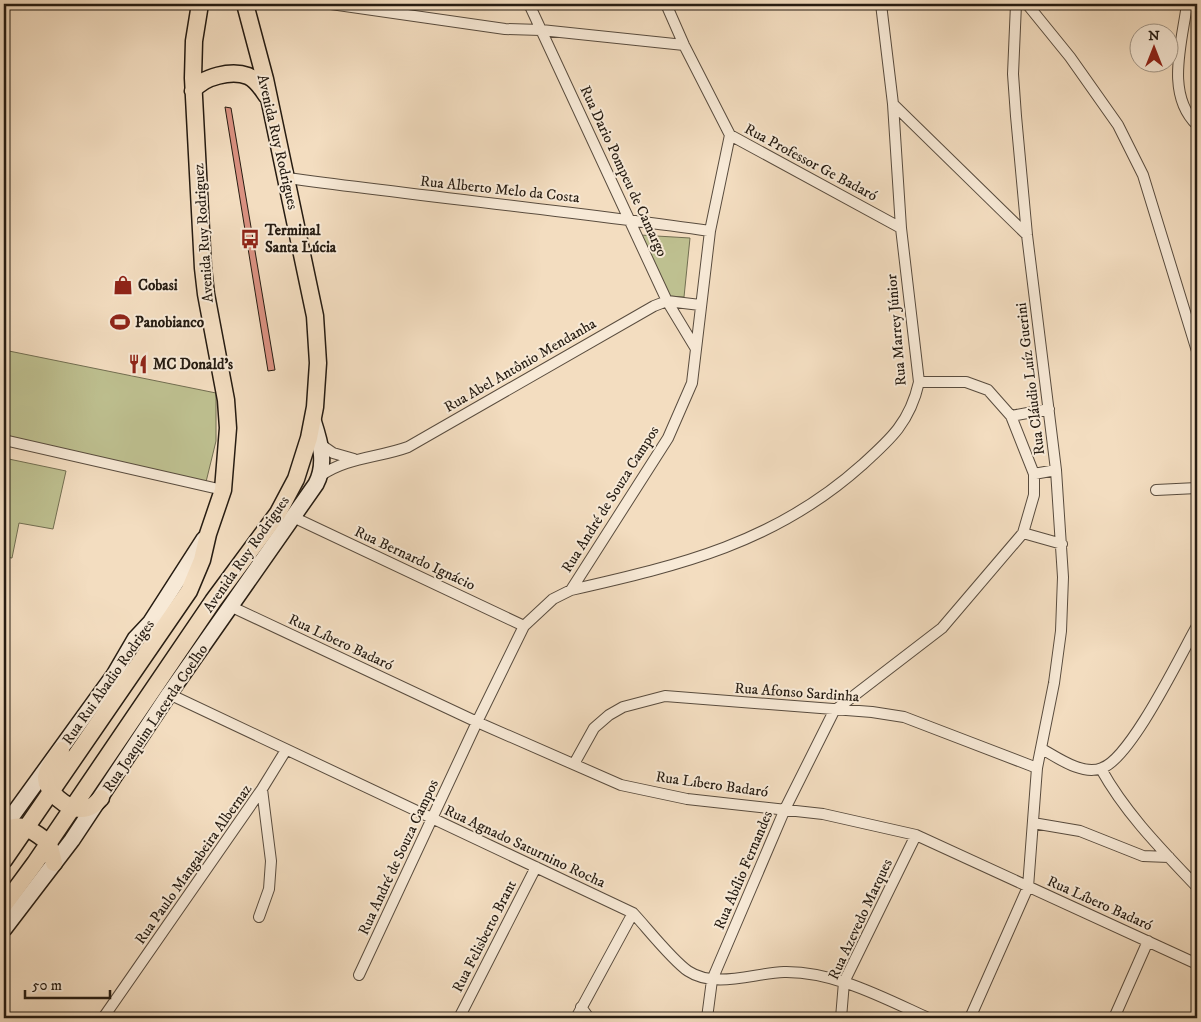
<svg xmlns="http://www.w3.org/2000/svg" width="1201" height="1022" viewBox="0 0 1201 1022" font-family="'IM FELL DW Pica',serif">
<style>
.green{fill:#bec090;stroke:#726e51}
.building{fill:#da9181;stroke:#261c12}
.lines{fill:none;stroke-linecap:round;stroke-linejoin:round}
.street-casing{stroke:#594c3e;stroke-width:12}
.secondary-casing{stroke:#261c12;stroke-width:18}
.primary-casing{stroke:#261c12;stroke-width:19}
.street{stroke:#f7e9d6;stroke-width:10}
.secondary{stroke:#f7e9d6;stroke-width:15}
.primary{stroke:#f3ddc0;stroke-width:16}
.labels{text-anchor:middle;stroke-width:4;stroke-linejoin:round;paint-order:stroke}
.street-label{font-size:15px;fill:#261c12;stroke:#f7e9d6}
.poi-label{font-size:15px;font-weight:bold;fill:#261c12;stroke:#f7e9d6;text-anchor:start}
</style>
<rect width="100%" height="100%" fill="#f3ddc0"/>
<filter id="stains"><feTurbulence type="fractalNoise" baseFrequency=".004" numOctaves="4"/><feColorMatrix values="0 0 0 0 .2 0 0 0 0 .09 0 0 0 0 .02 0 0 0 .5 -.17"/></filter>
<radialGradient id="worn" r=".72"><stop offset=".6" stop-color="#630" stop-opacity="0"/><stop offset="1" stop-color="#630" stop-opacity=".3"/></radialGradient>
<path class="green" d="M640 235 690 238 684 297 668 296Z
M4 350 216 393V441L205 486 4 441Z
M4 458 66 471 53 529 19 523 12 558 4 557Z"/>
<path class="building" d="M225 107 231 108 275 370 268 371Z"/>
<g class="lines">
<defs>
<path id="street" d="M331 4 505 29 541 30 684 45
M529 4 667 301 696 349
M666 4 684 45 730 135 901 228
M1027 4 1070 57 1118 125 1143 175 1197 351
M1187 4C1182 43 1165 94 1197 125
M893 104 1027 235
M287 178C428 197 569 211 710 231
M1011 416 1049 409
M4 440 223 490
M320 444 333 453 354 459
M1034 474 1056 470
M320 476C347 457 378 458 408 447L654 306 667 301 700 305
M1156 490 1197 488
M293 517 524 626
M1023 533 1062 544
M571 590C681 565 775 543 862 465 891 439 910 422 919 382L901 228 893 104 881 4
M232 607 477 722 621 785 687 799 823 814 916 835 1197 964
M169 694 633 913C647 928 672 960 688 971 715 989 754 973 784 972 834 971 884 998 928 1018
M1042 749C1058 758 1083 776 1102 768 1131 758 1180 656 1197 626
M574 764 594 728 609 715 623 707 665 696 872 712 904 717 1037 768
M1101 769C1126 814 1162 850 1197 887
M1033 823 1080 831 1143 856 1169 857
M259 917 269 889 271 861 262 789
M359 975 477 722 524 626 553 599 571 590 668 438 692 383 710 231 730 135
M581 1007 589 1018
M103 1018 262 789 286 750
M459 1018 536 867
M576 1018 633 913
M707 1018 712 980 785 809 834 711 942 628 1023 533 1034 495V474L1011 416 988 390 966 382H919
M841 1018 844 982 916 835
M970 1018 1028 887 1037 768 1054 683 1061 631 1063 577 1056 470 1027 235 1016 116 1013 74 1016 4
M1114 1018 1148 941"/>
<path id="secondary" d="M4 827 114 675 135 639 150 623 204 539
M4 929 72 840 169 694 316 484C327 463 320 442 313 420"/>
<path id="primary" d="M193 91C203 76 232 70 248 76 257 80 262 89 267 96
M61 750C56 758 47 767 46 777 45 791 68 810 81 809 91 809 95 804 101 798
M4 832C21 819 34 832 49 843L54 863
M4 860 189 591 202 560 208 534 223 490 228 428 226 400 206 294 203 268 193 78 194 41 200 4
M4 905 35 863 213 601 278 513 296 479 309 438 315 407 318 363 315 316 265 79 245 4"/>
</defs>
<use href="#street" class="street-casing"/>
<use href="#secondary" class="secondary-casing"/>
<use href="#primary" class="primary-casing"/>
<use href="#street" class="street"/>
<use href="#secondary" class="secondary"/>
<use href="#primary" class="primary"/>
</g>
<defs>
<symbol id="bus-bare" viewBox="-9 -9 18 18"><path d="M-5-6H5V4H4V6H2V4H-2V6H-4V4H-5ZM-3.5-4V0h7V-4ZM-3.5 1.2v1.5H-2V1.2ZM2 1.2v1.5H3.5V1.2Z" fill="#8f2418" stroke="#f7e9d6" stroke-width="2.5" paint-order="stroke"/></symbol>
<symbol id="shop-bare" viewBox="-9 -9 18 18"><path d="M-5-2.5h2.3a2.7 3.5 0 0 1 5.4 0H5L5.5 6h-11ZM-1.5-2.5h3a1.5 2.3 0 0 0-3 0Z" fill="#8f2418" stroke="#f7e9d6" stroke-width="2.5" paint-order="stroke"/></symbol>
<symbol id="stadium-bare" viewBox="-9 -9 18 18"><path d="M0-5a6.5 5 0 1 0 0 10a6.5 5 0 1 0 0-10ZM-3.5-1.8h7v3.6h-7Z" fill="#8f2418" stroke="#f7e9d6" stroke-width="2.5" paint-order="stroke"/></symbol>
<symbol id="restaurant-bare" viewBox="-9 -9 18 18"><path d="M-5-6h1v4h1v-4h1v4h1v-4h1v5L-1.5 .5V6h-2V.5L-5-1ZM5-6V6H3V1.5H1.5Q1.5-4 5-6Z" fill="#8f2418" stroke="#f7e9d6" stroke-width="2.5" paint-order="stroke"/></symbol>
</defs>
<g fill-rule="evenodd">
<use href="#bus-bare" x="236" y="225" width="28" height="28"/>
<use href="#shop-bare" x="109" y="271" width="28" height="28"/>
<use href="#stadium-bare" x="106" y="308" width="28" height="28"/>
<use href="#restaurant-bare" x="124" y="350" width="28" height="28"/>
</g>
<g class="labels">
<g class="street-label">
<text transform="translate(278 142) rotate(77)" y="5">Avenida Ruy Rodrigues</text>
<text transform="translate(811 162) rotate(28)" y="5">Rua Professor Ge Badaró</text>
<text transform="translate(624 171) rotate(65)" y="5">Rua Dario Pompeu de Camargo</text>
<text transform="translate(500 189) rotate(6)" y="5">Rua Alberto Melo da Costa</text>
<text transform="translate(203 233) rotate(-94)" y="5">Avenida Ruy Rodriguez</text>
<text transform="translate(896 330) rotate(-95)" y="5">Rua Marrey Júnior</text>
<text transform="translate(520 365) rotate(-30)" y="5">Rua Abel Antônio Mendanha</text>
<text transform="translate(1030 379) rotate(-97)" y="5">Rua Cláudio Luíz Guerini</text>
<text transform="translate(610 499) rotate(-58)" y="5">Rua André de Souza Campos</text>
<text transform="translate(246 554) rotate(-55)" y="5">Avenida Ruy Rodrigues</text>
<text transform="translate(415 558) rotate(25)" y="5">Rua Bernardo Ignácio</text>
<text transform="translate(341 642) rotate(25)" y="5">Rua Líbero Badaró</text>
<text transform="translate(108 682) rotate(-55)" y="5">Rua Rui Abadio Rodriges</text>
<text transform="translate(797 692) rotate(4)" y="5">Rua Afonso Sardinha</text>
<text transform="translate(155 718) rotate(-56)" y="5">Rua Joaquim Lacerda Coelho</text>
<text transform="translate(712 784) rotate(8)" y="5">Rua Líbero Badaró</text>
<text transform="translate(525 846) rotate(25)" y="5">Rua Agnado Saturnino Rocha</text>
<text transform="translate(398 857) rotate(-65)" y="5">Rua André de Souza Campos</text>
<text transform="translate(193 864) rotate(-55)" y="5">Rua Paulo Mangabeira Albernaz</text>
<text transform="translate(743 870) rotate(-67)" y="5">Rua Abílio Fernandes</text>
<text transform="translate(1100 903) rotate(24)" y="5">Rua Líbero Badaró</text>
<text transform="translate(860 919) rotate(-65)" y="5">Rua Azevedo Marques</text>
<text transform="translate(484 936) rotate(-63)" y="5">Rua Felisberto Brant</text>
</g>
<g class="poi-label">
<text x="265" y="235">Terminal<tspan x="265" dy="17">Santa Lúcia</tspan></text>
<text x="138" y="290">Cobasi</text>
<text x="135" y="327">Panobianco</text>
<text x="153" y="369">MC Donald's</text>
</g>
</g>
<rect width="1201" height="1022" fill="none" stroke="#f3ddc0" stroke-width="20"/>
<rect x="5" y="5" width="1191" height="1012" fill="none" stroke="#261c12" stroke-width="2.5"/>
<rect x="10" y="10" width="1181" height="1002" fill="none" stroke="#261c12"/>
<g transform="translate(1154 48)"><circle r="24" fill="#f7e9d6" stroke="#a39788"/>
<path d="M0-4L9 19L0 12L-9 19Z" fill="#8f2418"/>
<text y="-8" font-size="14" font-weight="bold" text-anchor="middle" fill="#261c12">N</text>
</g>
<path d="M25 990v8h85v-8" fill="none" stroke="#261c12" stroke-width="2.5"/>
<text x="32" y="990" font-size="15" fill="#261c12" stroke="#f7e9d6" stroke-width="4" paint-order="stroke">50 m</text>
<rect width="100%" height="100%" filter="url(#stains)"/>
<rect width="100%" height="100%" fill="url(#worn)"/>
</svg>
